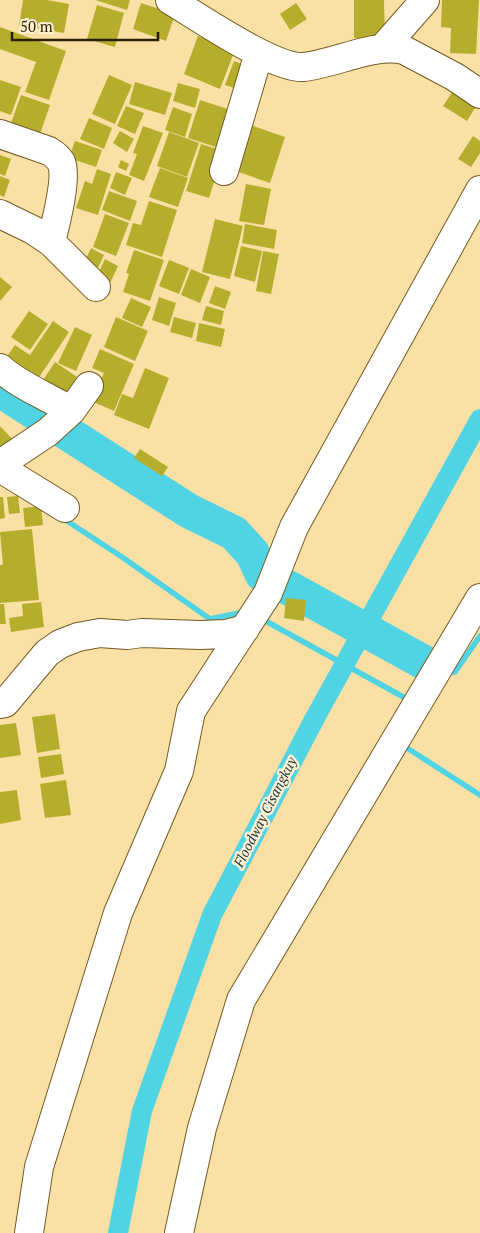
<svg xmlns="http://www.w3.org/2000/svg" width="480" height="1233" viewBox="0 0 480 1233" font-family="'PT Serif',serif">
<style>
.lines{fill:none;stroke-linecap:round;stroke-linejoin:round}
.stream{stroke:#50d3e3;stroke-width:5.5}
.canal{stroke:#50d3e3;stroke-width:20}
.river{stroke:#50d3e3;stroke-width:35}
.building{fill:#b5ae2c}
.minor-casing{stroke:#725a21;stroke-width:30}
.minor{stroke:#fff;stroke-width:28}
.labels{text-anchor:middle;stroke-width:5;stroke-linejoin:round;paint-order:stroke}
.water-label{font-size:14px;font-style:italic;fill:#1c383c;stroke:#fcefd2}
</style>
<rect width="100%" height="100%" fill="#fbe0a6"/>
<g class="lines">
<path class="stream" d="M61 517 122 557 210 619 244 612
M262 619 407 699
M447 673 455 672 480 636
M405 744 404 746 480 795"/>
<path class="canal" d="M118 1233 142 1111 212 915 316 716 480 419"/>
<path class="river" d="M0 390 189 511 234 533 253 554 262 574
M287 587 425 663"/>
</g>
<path class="building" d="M23 0H47L69 4 64 33 19 25Z
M95 0H130L127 10Z
M354 0H384L385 38H354Z
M442 0H479L476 54 450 53 451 28 441 27Z
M141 3 175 14 166 41 133 29Z
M296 3 307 19 290 30 280 14Z
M97 5 124 13 115 47 87 39Z
M0 27 66 51 49 100 25 92 36 62 0 49Z
M198 36 235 50 220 89 184 74Z
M234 61 249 67 240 90 225 85Z
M109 75 132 85 115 124 92 114Z
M0 80 21 87 11 115 0 111Z
M135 82 172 93 165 115 129 104Z
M178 83 200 89 195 108 173 101Z
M455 88 478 103 467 121 443 106Z
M21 95 50 105 40 134 11 123Z
M200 100 234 111 222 149 188 138Z
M126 106 144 113 135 134 117 126Z
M173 107 192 114 185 137 165 130Z
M89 118 112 128 104 149 80 139Z
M245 123 285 137 270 183 230 169Z
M143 126 163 133 144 181 129 175 137 154 133 153Z
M120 131 134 139 127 152 113 143Z
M169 132 199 143 187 177 157 166Z
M473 136 480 141V153L471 167 458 159Z
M75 141 102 150 96 167 69 158Z
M201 144 224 151 209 198 186 191Z
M0 155 11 159 5 176 0 174Z
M121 160 129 164 126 171 118 167Z
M160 168 188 178 178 207 149 197Z
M97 169 111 174 98 215 76 208 85 181 92 184Z
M116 172 132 178 125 195 110 188Z
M0 176 10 180 4 197 0 195Z
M246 184 271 189 264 225 239 221Z
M109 191 137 201 130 221 102 210Z
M149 201 177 210 162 257 126 245 133 223 141 225Z
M105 214 129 223 116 256 93 247Z
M215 219 243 226 230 279 202 272Z
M245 224 277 230 274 249 242 243Z
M241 246 262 251 255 282 234 276Z
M91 248 104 255 97 270 84 263Z
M134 250 164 260 150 301 123 292 129 274 126 273Z
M263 251 279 254 271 294 256 291Z
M105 259 118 266 107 290 93 284Z
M169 260 189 268 179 294 159 286Z
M191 269 210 277 200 303 181 295Z
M0 277 12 287 0 301Z
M215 286 231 292 225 309 209 303Z
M159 297 176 303 169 326 152 320Z
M131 298 151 307 142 327 122 318Z
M206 306 224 311 221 325 202 320Z
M29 311 48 324 30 350 11 337Z
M116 317 148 331 135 361 104 347Z
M174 317 196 323 192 338 170 332Z
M53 321 69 332 34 385 2 364 15 345 30 355Z
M199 323 225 329 221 347 196 341Z
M75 327 92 335 76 371 58 363Z
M100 349 134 364 114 411 91 401 104 373 92 368Z
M55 362 77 377 61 401 39 386Z
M145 368 169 378 149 429 114 415 122 394 133 398Z
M0 426 15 442 0 458Z
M140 449 168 467 162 476 134 458Z
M18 496 20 513 9 514 7 497Z
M0 497H3L5 518 0 519Z
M41 506 43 525 25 527 23 508Z
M32 529 39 600 0 603V565H3L0 532Z
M286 598 306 600 304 621 284 618Z
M41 602 44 627 11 632 9 618 23 616 22 604Z
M0 604H4L6 624H0Z
M55 714 60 749 37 753 32 717Z
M16 723 21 755 0 758V725Z
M61 754 64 774 41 778 38 757Z
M66 780 71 815 45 818 40 784Z
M17 790 21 820 0 824V792Z"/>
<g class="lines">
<defs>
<path id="minor" d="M170 0C197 16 274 69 303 67 335 64 372 43 404 50L455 77 480 94
M383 48 425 0
M0 134 49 151C54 154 58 157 61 162 68 176 55 226 51 242L96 287
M224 171 259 53
M0 214 33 230 51 242
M0 368C21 387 48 396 71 411L48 432 0 464
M71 411 89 386
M0 468 65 508
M0 704 5 703 47 653 60 644 78 637 100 633 127 635 142 633 200 635 226 634 245 629
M29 1233 39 1167 118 913 179 771 191 711 268 593 294 527 480 190
M179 1233 202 1128 241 1000 480 598"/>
</defs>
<use href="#minor" class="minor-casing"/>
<use href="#minor" class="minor"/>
</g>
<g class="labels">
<g class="water-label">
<text transform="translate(265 812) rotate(-63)" y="5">Floodway Cisangkuy</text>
</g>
</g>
<path d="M12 32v8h146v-8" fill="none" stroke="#2b1f00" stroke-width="2.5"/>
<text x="20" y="32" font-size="15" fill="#2b1f00" stroke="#fcefd2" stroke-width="4" paint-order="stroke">50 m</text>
</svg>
